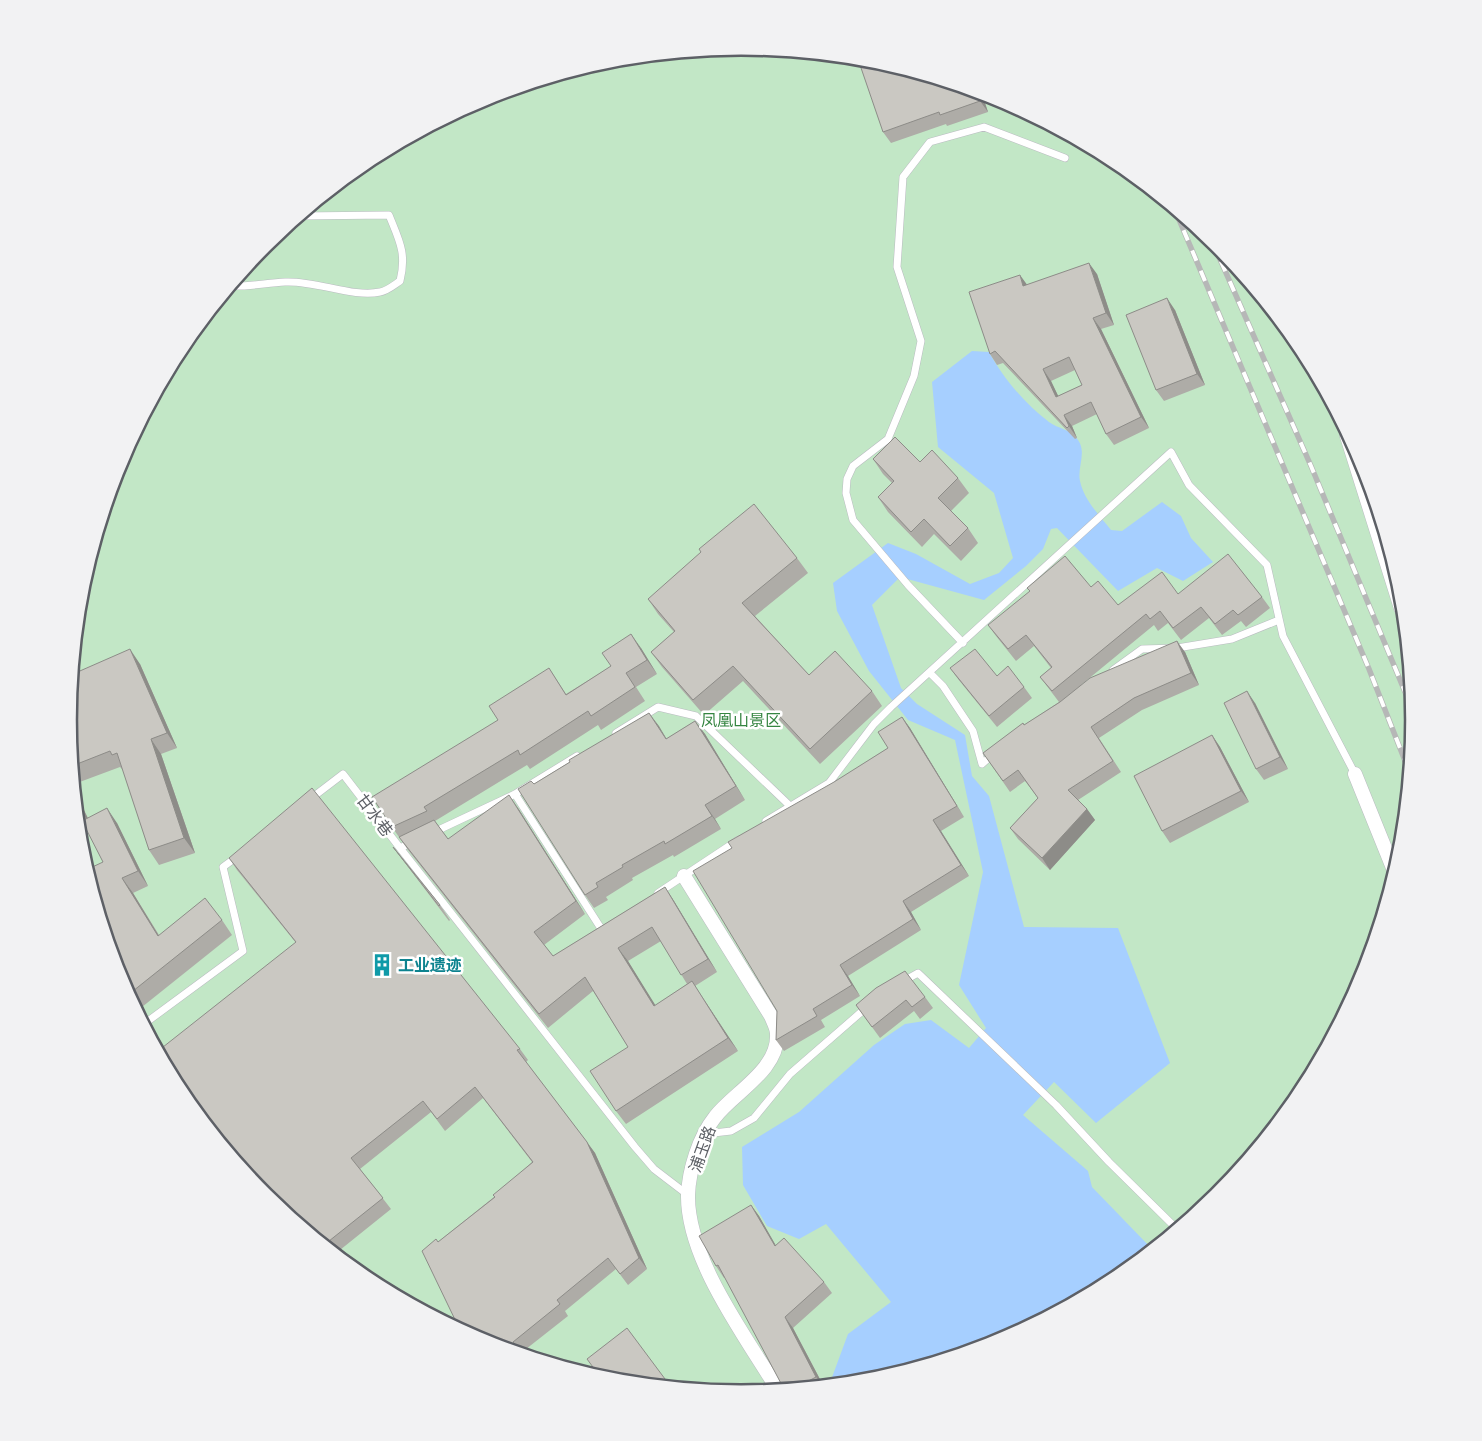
<svg xmlns="http://www.w3.org/2000/svg" width="1482" height="1441" viewBox="0 0 1482 1441" font-family="'Golos Text','Noto Sans SC',sans-serif">
<style>
.park{fill:#c2e7c6}
.water{fill:#a6cfff}
.lines{fill:none;stroke-linecap:round;stroke-linejoin:round}
.service-casing{stroke:#babcc1;stroke-width:8}
.minor-casing{stroke:#babcc1;stroke-width:15}
.tertiary-casing{stroke:#babcc1;stroke-width:19}
.service{stroke:#fff;stroke-width:7}
.minor{stroke:#fff;stroke-width:14}
.tertiary{stroke:#fff;stroke-width:18}
.rail-casing{stroke:#b6b7b7;stroke-width:5.5}
.rail{stroke:#fff;stroke-width:4;stroke-dasharray:11;stroke-linecap:butt}
.wall{fill:#aeaca7;fill-rule:evenodd}
.shaded-wall{fill:#8d8c88}
.building{fill:#cac8c2;stroke:#8d8c88;fill-rule:evenodd}
.labels{text-anchor:middle;stroke-width:5;stroke-linejoin:round;paint-order:stroke}
.park-label{font-size:16px;fill:#358541;stroke:#fff}
.street-label{font-size:16px;fill:#5d6066;stroke:#fff}
.culture-label{font-size:16px;font-weight:bold;fill:#0d838f;stroke:#fff;text-anchor:start}
.rim{fill:none;stroke:#5d6066;stroke-width:2.5}
</style>
<rect width="100%" height="100%" fill="#efeee5"/>
<path class="park" d="M70 721a671 671 0 1 1 1342 0a671 671 0 1 1-1342 0Z"/>
<path class="water" d="M972 351 989 352C1003 378 1025 404 1049 422 1058 429 1071 429 1078 440 1087 452 1077 468 1080 481 1084 500 1100 516 1111 530L1122 531 1162 502 1181 516 1191 538 1213 562 1183 581 1157 568 1118 591 1057 528 1051 529 1043 549 1026 566 984 600 900 577 872 605 901 688 917 704 965 735 972 776 989 796 1024 927 1118 928 1170 1063 1096 1123 1054 1082 1023 1115 1088 1171 1092 1187 1152 1249 1115 1280 998 1342 872 1381 832 1385 831 1380 848 1334 891 1302 826 1224 799 1239 767 1226 743 1185 742 1147 799 1112 874 1045 905 1024 931 1020 969 1048 986 1028 959 985 983 872 955 740 908 720 869 671 837 611 833 583 888 543 916 554 970 584 999 573 1013 558 994 493 938 447 932 382Z"/>
<g class="lines">
<defs>
<path id="service" d="M231 286C249 287 266 283 285 282 315 280 353 298 380 292 387 291 394 285 400 281 407 253 399 240 389 215L299 216
M963 643 908 585 853 520 846 493 847 479 853 466 888 439 914 376 921 341 897 267 903 177 930 142 984 127 1065 158
M1113 670 1142 649 1177 648 1232 639 1279 620
M930 673 943 686 973 731 982 764 993 754
M616 733 658 707 696 716 789 805
M515 794 602 930
M309 800 343 774 400 848 413 842
M766 821 829 783 874 724 891 707 1171 452 1189 485 1267 565 1283 636 1355 774
M432 833 515 794 577 756
M400 848 635 1147 654 1169 688 1195
M658 893 738 840
M902 982 918 973 1056 1105 1109 1162 1177 1229
M144 1024 243 951 223 867 238 856
M705 1134 731 1131 754 1118 790 1074 867 1007"/>
<path id="minor" d="M1355 774 1395 873
M684 876 771 1016C773 1021 777 1028 777 1034 779 1070 733 1093 715 1117 699 1137 689 1170 688 1195 687 1259 746 1337 778 1390"/>
<path id="tertiary" d="M1349 436 1403 608"/>
</defs>
<use href="#service" class="service-casing"/>
<use href="#minor" class="minor-casing"/>
<use href="#tertiary" class="tertiary-casing"/>
<use href="#service" class="service"/>
<use href="#minor" class="minor"/>
<use href="#tertiary" class="tertiary"/>
<defs>
<path id="rail" d="M1175 210 1369 669 1409 771
M1212 241 1311 466 1413 711"/>
</defs>
<use href="#rail" class="rail-casing"/>
<use href="#rail" class="rail"/>
</g>
<path class="wall" d="M982 94 988 112 947 126 946 124 891 143 883 132Z
M1097 274 1114 325 1101 329 1149 428 1114 445 1106 434 1097 414 1072 426 1077 438 1075 439 1003 363 997 365 990 354 1026 285ZM1075 370 1082 385 1058 396 1051 381Z
M1175 310 1205 385 1164 401 1156 390Z
M873 459 920 462 958 478 969 493 951 511 968 528 978 543 961 561 934 534 922 547 888 512 878 497 892 483 883 474Z
M797 558 808 573 755 616 809 675 872 691 882 706 820 764 743 681 704 715 662 667 651 652 674 632 658 614 648 599Z
M1091 587 1118 605 1178 594 1262 597 1270 608 1246 627 1241 621 1222 635 1209 618 1181 640 1168 623 1158 631 1154 625 1081 685 1185 652 1199 685 1142 710 1099 738 1121 772 1078 800 1087 809 1095 820 1050 870 1018 839 1010 828 1038 798 1025 781 1010 792 983 753 1059 702 1040 677 1051 668 1034 646 1016 661 996 636 988 625Z
M641 648 657 674 636 687 645 701 601 730 598 725 530 769 527 765 435 821 448 839 518 808 585 914 544 945 553 956 665 887 674 901 717 972 695 986 738 1051 626 1124 616 1111 628 1047 593 991 548 1028 408 850 392 827 549 668 566 694ZM661 941 687 984 655 1006 628 961Z
M140 664 177 748 161 754 195 853 159 865 149 850 123 770 120 767 77 783 74 779 68 720Z
M950 668 997 676 1024 687 1032 698 997 727 958 679Z
M1255 703 1288 769 1264 780 1256 769Z
M649 713 666 739 695 721 705 734 745 800 715 819 721 829 674 857 673 855 632 878 633 880 606 897 608 900 594 908 585 895 534 784Z
M902 717 910 728 964 817 941 831 969 876 911 912 921 930 848 976 860 996 821 1020 825 1027 784 1051 776 1040 777 1011 732 848 888 748Z
M1212 735 1220 747 1249 802 1170 843 1162 831Z
M75 792 88 818 117 823 148 886 133 893 159 935 222 920 232 935 137 1011 119 978 103 862 87 830 79 834Z
M393 847 440 905 450 920 449 921Z
M229 858 520 1049 528 1060 526 1062 595 1153 647 1269 628 1285 616 1269 565 1311 568 1316 521 1353 438 1242 494 1197 532 1162 483 1098 445 1131 431 1112 360 1169 391 1209 335 1254 265 1196 296 943 237 870Z
M925 997 933 1008 920 1019 914 1011 880 1038 856 1005Z
M751 1205 759 1216 776 1246 824 1282 832 1293 793 1328 823 1385 784 1389 725 1277 724 1278 716 1266Z"/>
<path class="shaded-wall" d="M977 92 982 94 988 112 980 101Z
M1089 263 1097 274 1114 325 1106 313Z
M1020 275 1028 286H1023Z
M1167 298 1175 310 1205 385 1197 374Z
M1093 318 1101 329 1149 428 1141 417Z
M1043 369 1051 381 1064 408 1056 397Z
M1064 415 1072 426 1077 438 1069 426Z
M631 634 641 648 657 674 647 660Z
M1177 641 1185 652 1199 685 1191 673Z
M130 649 140 664 177 748 167 733Z
M1247 691 1255 703 1288 769 1280 757Z
M649 713 659 726 675 753 666 739Z
M902 717 910 728 964 817 957 806Z
M695 721 705 734 745 800 736 786Z
M1212 735 1220 747 1249 802 1241 791Z
M151 739 161 754 195 853 184 838Z
M75 792 92 827 82 812 76 800Z
M509 795 518 808 585 914 576 901Z
M705 805 715 819 721 829 712 816Z
M107 808 117 823 148 886 138 871Z
M1087 809 1095 820 1050 870 1042 858Z
M933 820 941 831 969 876 961 865Z
M122 878 133 893 168 951 158 936Z
M665 887 674 901 717 972 708 959Z
M903 901 911 912 921 930 913 919Z
M618 948 628 961 664 1019 654 1006Z
M840 965 848 976 860 996 852 985Z
M692 981 701 995 738 1051 728 1038Z
M587 1142 595 1153 647 1269 639 1258Z
M751 1205 759 1216 783 1258 775 1246Z
M785 1317 793 1328 823 1385 816 1377Z"/>
<path class="building" d="M866 60H873L977 92 980 101 940 115 939 112 883 132 859 62Z
M1089 263 1106 313 1093 318 1141 417 1106 434 1091 402 1064 415 1069 426 1067 428 995 351 990 354 969 292 1020 275 1023 286ZM1069 357 1082 385 1056 397 1043 369Z
M1167 298 1197 374 1156 390 1126 315Z
M895 437 920 462 932 450 958 478 938 498 968 528 950 546 924 519 911 532 878 497 894 481 873 459Z
M754 504 797 558 742 603 809 675 835 651 872 691 810 749 733 666 693 700 651 652 675 631 648 599 701 552 699 549Z
M1228 554 1262 597 1238 615 1233 610 1215 624 1201 607 1173 628 1160 611 1150 619 1146 614 1052 691 1040 677 1052 667 1026 635 1008 649 988 625 1030 591 1027 588 1065 556 1091 587 1098 581 1118 605 1162 572 1178 594Z
M631 634 647 660 626 673 635 687 591 716 588 711 520 755 518 750 424 807 427 811 392 827 372 797 498 720 489 706 549 668 566 695 611 666 602 653Z
M1177 641 1191 673 1134 698 1091 727 1113 761 1068 790 1087 809 1042 858 1010 828 1038 798 1018 770 1003 781 983 753 1023 723 1024 725 1060 702 1090 678Z
M130 649 167 733 151 739 184 838 149 850 117 753 112 755 110 751 72 766 68 720 73 674Z
M975 649 997 676 1008 666 1024 687 989 716 950 668Z
M1247 691 1280 757 1256 769 1224 703Z
M649 713 666 739 695 721 736 786 705 805 712 816 665 844 664 841 622 865 623 867 596 883 598 887 585 895 518 789 531 781 534 784 570 762 569 760Z
M902 717 957 806 933 820 961 865 903 901 913 919 840 965 852 985 813 1009 817 1016 776 1040 777 1011 693 871 732 848 728 842 834 782 888 748 878 732Z
M1212 735 1241 791 1162 831 1134 776Z
M312 788 520 1049 517 1050 587 1142 639 1258 620 1274 608 1258 557 1300 560 1304 513 1342 522 1354 483 1342 460 1330 422 1251 436 1239 438 1242 495 1197 493 1195 533 1162 475 1087 437 1119 423 1101 351 1158 383 1198 324 1245 265 1196 181 1094 158 1051 296 942 229 858Z
M509 795 576 901 534 932 553 956 665 887 708 959 681 975 652 927 618 948 654 1006 692 981 728 1038 616 1111 590 1071 628 1047 585 977 539 1014 399 837 434 820 448 839Z
M76 800 82 812 77 814Z
M107 808 138 871 122 878 158 936 205 898 222 920 128 995 119 978 86 870 103 862 82 821Z
M393 847 440 905 439 906Z
M905 971 925 997 912 1007 906 1000 872 1027 856 1005 876 988Z
M751 1205 775 1246 784 1238 824 1282 785 1317 816 1377 795 1388 784 1389 718 1265 716 1266 699 1236Z
M627 1328 671 1387 609 1381 601 1378 587 1359Z"/>
<defs>
<symbol id="building-bare" viewBox="-9 -9 18 18"><path d="M-4-6H4V6H1V3H-1V6H-4ZM-2.5-4.3h1.7v1.8h-1.7ZM.8-4.3h1.7v1.8H.8ZM-2.5-1h1.7V.8h-1.7ZM.8-1h1.7V.8H.8Z" fill="#0f9aa8" stroke="#fff" stroke-width="2.5" paint-order="stroke"/></symbol>
</defs>
<g fill-rule="evenodd">
<use href="#building-bare" x="366" y="949" width="32" height="32"/>
</g>
<g class="labels">
<g class="park-label">
<text x="741" y="726">凤凰山景区</text>
</g>
<g class="street-label">
<text transform="translate(375 815) rotate(53)" y="6">甘水巷</text>
<text transform="translate(702 1149) rotate(-70)" y="6">浦玉路</text>
</g>
<g class="culture-label">
<text x="398" y="971">工业遗迹</text>
</g>
</g>
<path d="M0 0H1482V1441H0ZM77 720a664 664 0 1 1 1328 0a664 664 0 1 1-1328 0Z" fill="#f2f2f3" fill-rule="evenodd"/>
<path class="rim" d="M77 720a664 664 0 1 1 1328 0a664 664 0 1 1-1328 0Z"/>
</svg>
